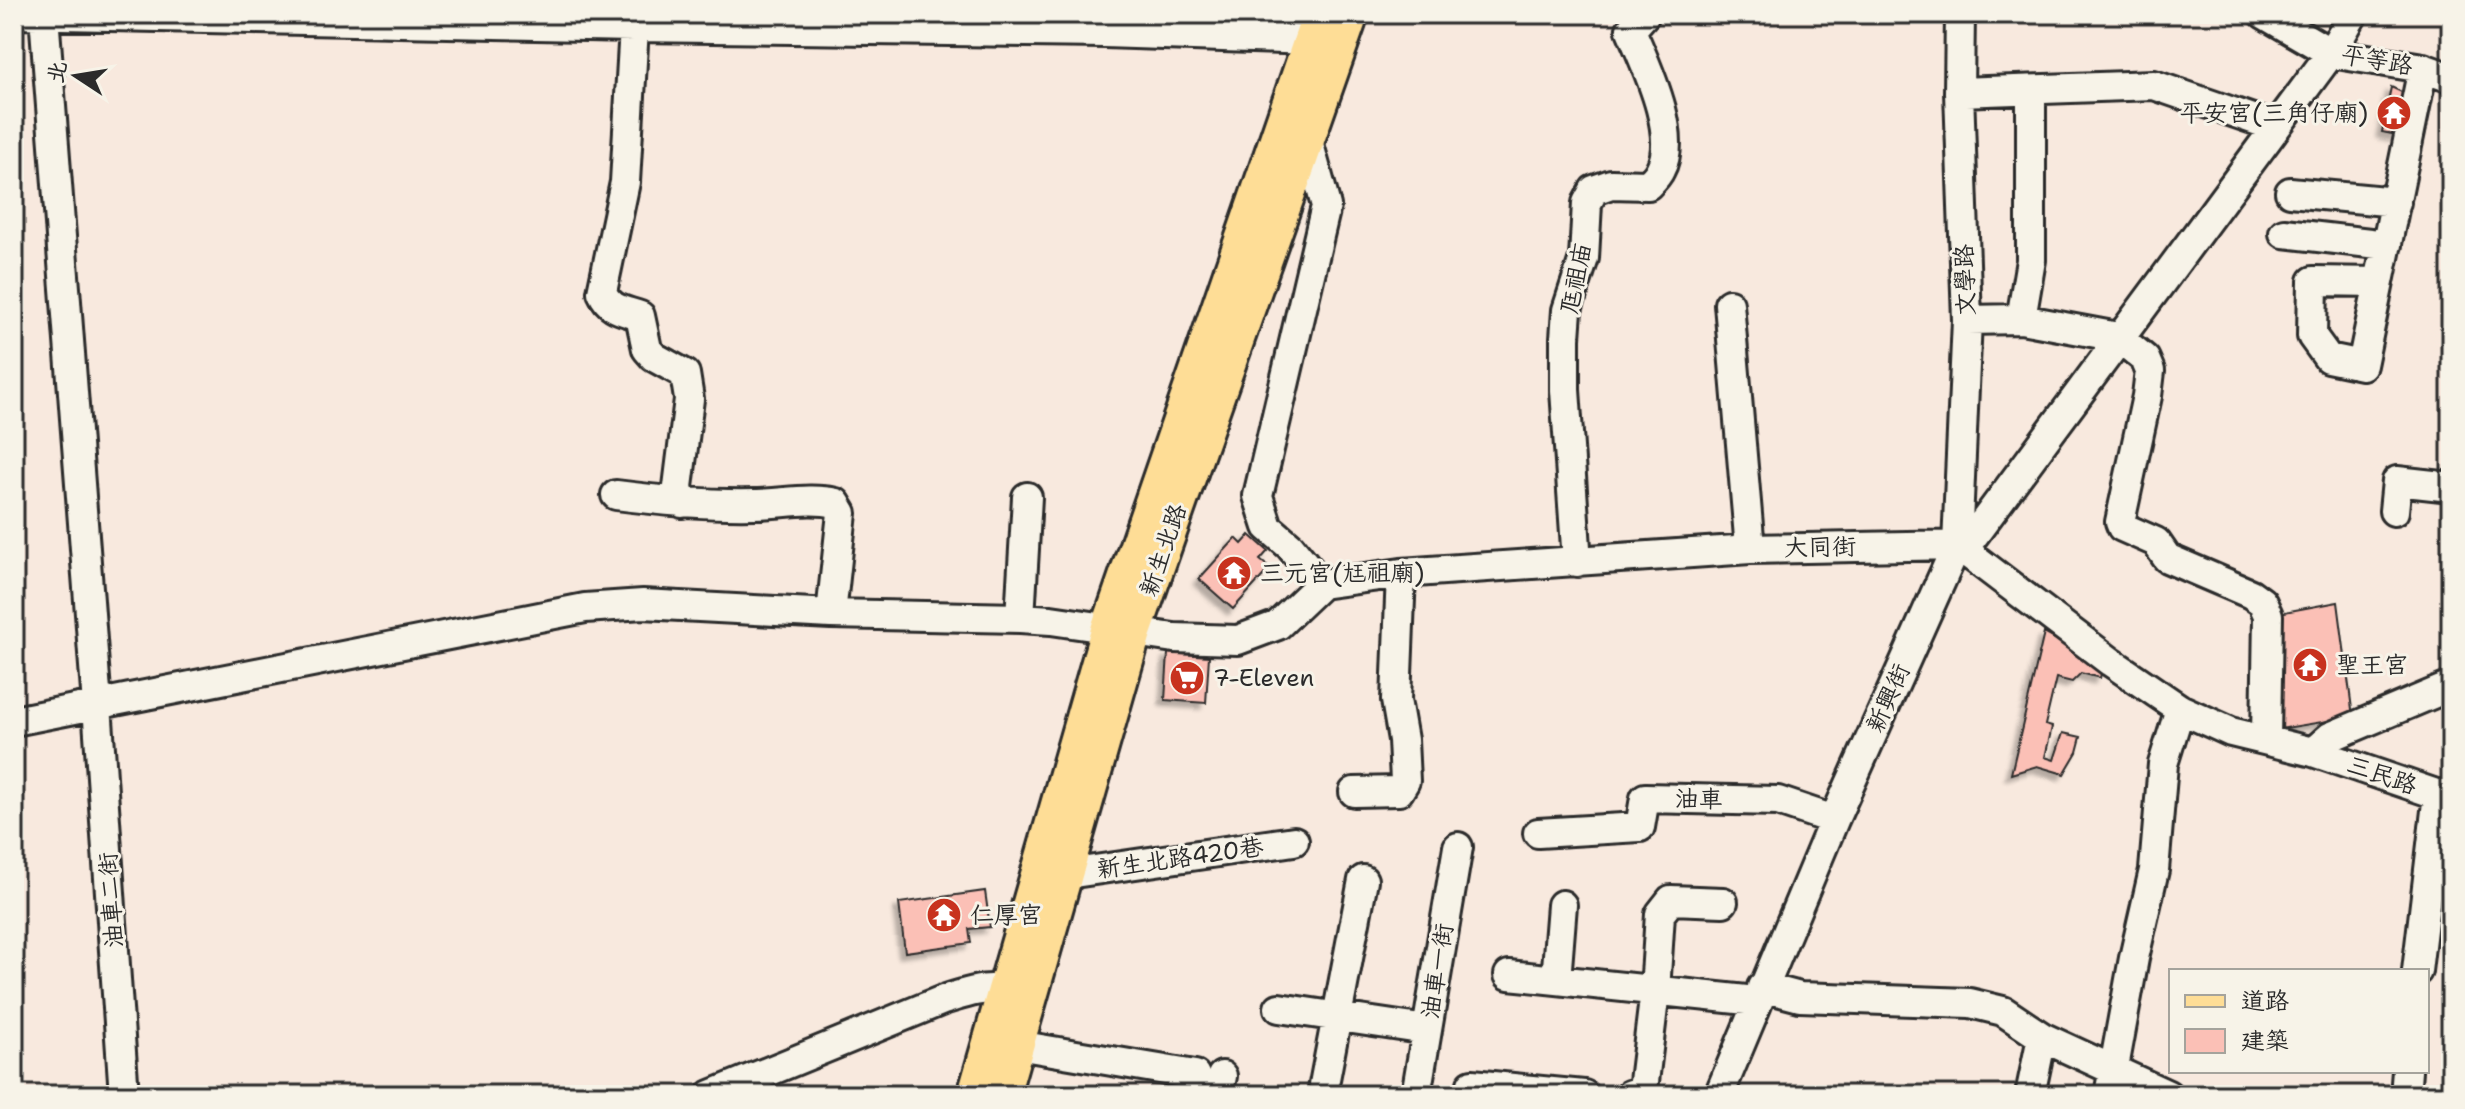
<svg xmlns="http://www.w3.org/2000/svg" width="2465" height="1109" viewBox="0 0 2465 1109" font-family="'Shantell Sans','LXGW WenKai TC',sans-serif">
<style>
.building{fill:#fbc0b6;stroke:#2b2b2b;stroke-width:2;filter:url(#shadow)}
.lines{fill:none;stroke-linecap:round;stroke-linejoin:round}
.minor-casing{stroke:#2b2b2b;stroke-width:34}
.major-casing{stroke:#2b2b2b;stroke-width:40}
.minor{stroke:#f7f3e8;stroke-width:28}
.major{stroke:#fedd96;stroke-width:34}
.labels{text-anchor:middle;stroke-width:6;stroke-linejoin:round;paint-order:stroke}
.street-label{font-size:24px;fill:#2b2b2b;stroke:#f7f3e8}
.poi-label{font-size:24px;fill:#2b2b2b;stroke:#f7f3e8;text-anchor:start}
</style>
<defs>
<filter id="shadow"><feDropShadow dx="-5.5" dy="5.5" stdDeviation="2" flood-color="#0004"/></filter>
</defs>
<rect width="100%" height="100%" fill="#f8e9de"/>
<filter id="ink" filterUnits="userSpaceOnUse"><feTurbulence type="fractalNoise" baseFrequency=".0125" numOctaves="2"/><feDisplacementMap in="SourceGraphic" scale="16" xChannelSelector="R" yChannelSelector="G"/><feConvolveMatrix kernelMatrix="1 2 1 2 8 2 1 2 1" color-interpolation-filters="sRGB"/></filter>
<g filter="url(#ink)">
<path class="building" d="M2391 87 2406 94 2397 135 2382 132Z
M1250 535 1268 551 1260 560 1270 568 1233 609 1199 579 1236 538 1242 544Z
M2338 602 2353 717 2273 730 2274 614Z
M2044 633 2103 665 2100 678 2081 673 2072 682 2056 678 2045 725 2052 727 2045 757 2054 760 2063 733 2081 737 2077 752 2064 774 2037 766 2011 774Z
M1168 653 1209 656 1206 703 1165 700Z
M985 891 990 927 969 929 971 943 905 952 899 903Z"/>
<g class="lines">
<defs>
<path id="minor" d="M14 14 634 27 1104 33 1311 40 1328 44
M2264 14 2331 53 2423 68 2451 78
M44 15 97 705 124 1095
M634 27 625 182 602 292C610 310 623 310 640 316L647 349 654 357 685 374 689 399 678 487 682 503
M1959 92 2154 85 2276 127
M1308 141 1326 206 1258 496 1268 527 1290 546 1321 584
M2290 192 2396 202
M2284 233 2387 245
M2379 282 2313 281 2312 336 2328 358 2362 365 2423 68
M1729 304 1750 549
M2021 319 2031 260V90
M1967 320 2021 319 2118 337 2145 359 2150 371 2147 396 2120 522 2122 527 2156 542 2167 558 2251 594 2262 602 2268 615 2266 738
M616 495C663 501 708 505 754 504 781 504 809 497 836 503L842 513 831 614
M2394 511 2397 481 2451 487
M1957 545 1967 320 1959 92 1960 14
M1577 562 1565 390V338L1567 310 1584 258 1587 203 1594 190 1611 184 1648 185C1652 181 1658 175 1660 170 1680 134 1645 64 1631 30L1645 14
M1020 618 1027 497
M14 721 585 608 643 604 831 614 1020 618 1051 620 1174 638 1238 640 1278 625 1321 584 1401 573 1750 549 1957 545 2111 662 2180 709 2231 732 2313 752 2451 799
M2313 752 2330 737 2451 686
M1354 792 1399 791 1405 781 1403 740 1396 700 1401 573
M1538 833 1640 827 1645 798 1778 801 1834 820
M1067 874 1294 841
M2417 971 2438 794
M1509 975 1756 1001
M1556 980 1562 905
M1762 987 1800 997 1970 1003 2003 1011 2042 1037 2168 1095
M1279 1008 1427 1030
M1017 1045 1195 1075
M1472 1084 1584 1095
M711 1095 943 1000C977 989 989 985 1025 994
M1218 1095 1222 1076
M1322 1095 1363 880
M1416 1095 1458 847
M1629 1095 1643 1090 1655 991 1660 914 1671 900 1723 902
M1719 1095 1834 820 1957 545 1972 538 2331 53 2353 14
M2030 1095 2042 1037
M2109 1095 2134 958 2154 870 2163 764 2180 709
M2405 1095 2407 1071"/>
<path id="major" d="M975 1095 1109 627 1320 14
M1002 1095 1134 632 1351 14"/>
</defs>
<use href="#minor" class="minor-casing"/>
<use href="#major" class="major-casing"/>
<use href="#minor" class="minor"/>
<use href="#major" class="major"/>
</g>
</g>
<defs>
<symbol id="temple-disc" viewBox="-11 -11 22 22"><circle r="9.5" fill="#c8321e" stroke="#f7f3e8"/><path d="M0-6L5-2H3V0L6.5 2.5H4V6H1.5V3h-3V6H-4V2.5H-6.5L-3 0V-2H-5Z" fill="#fff"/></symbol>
<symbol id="supermarket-disc" viewBox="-11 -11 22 22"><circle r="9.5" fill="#c8321e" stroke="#f7f3e8"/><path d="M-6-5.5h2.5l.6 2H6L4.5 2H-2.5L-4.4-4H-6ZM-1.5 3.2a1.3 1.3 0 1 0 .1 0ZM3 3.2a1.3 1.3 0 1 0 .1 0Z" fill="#fff"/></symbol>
</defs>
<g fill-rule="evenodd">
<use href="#temple-disc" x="2374" y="93" width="40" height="40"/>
<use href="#temple-disc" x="1214" y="553" width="40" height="40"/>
<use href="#temple-disc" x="2290" y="645" width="40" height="40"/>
<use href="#supermarket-disc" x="1167" y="658" width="40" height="40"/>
<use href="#temple-disc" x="924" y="895" width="40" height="40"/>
</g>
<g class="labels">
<g class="street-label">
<text transform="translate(2377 60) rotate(10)" y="8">平等路</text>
<text transform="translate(1576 278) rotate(-78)" y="8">尫祖庙</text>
<text transform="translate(1965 280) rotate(-92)" y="8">文學路</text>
<text transform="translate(1820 547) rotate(-1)" y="8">大同街</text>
<text transform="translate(1163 550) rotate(-71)" y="8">新生北路</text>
<text transform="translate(1888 698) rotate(-66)" y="8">新興街</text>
<text transform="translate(2382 775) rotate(19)" y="8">三民路</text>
<text transform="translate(1699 799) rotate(1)" y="8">油車</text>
<text transform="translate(1180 858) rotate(-8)" y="8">新生北路420巷</text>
<text transform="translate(111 900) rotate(-94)" y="8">油車二街</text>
<text transform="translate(1437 971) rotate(-81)" y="8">油車一街</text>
</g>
<g class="poi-label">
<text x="2368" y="121" text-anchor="end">平安宮(三角仔廟)</text>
<text x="1260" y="581">三元宮(尪祖廟)</text>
<text x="2336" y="673">聖王宮</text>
<text x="1213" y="686">7-Eleven</text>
<text x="970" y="923">仁厚宮</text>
</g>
</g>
<rect width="2465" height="1109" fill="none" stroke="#f7f3e8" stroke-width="48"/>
<rect x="24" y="24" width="2417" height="1061" fill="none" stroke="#2b2b2b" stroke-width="3" filter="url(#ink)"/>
<rect x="2169" y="969" width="260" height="104" fill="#f7f3e8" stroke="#a5a39c" stroke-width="2"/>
<rect x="2185" y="995" width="40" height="12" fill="#fedd96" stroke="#a5a39c" stroke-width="2"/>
<text x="2241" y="1009" font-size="24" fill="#2b2b2b">道路</text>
<rect x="2185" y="1029" width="40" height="24" fill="#fbc0b6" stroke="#a5a39c" stroke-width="2"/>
<text x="2241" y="1049" font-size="24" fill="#2b2b2b">建築</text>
<g transform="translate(76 76) rotate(282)" stroke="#f7f3e8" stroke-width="6" paint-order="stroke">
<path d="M0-6L14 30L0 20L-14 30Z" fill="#2b2b2b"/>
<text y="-12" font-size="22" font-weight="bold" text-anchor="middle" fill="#2b2b2b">北</text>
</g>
</svg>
